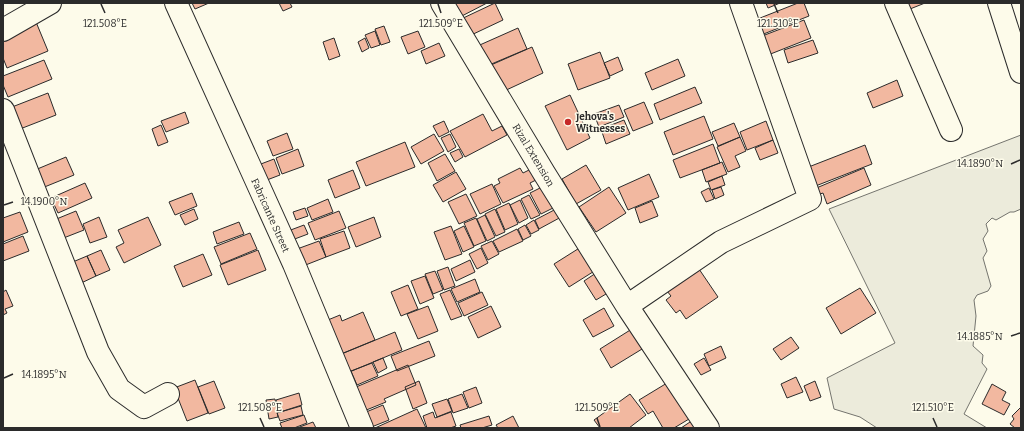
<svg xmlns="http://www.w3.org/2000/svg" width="1024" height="431" viewBox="0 0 1024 431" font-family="Bitter,serif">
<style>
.green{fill:#ecebdb;stroke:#74746e}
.building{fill:#f2b8a0;stroke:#2b2b2b}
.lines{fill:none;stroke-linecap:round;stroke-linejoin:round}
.minor-casing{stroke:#2b2b2b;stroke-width:24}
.minor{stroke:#fdfbea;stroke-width:22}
.ticks{fill:none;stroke:#2b2b2b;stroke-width:1.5}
.poi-dot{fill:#c62828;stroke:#fdfbea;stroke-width:1.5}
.labels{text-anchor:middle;stroke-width:3;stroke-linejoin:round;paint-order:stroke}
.poi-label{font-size:10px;font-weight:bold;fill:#2b2b2b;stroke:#fdfbea;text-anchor:start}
.street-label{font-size:10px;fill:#2b2b2b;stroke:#fdfbea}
.ticks-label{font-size:10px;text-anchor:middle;fill:#2b2b2b;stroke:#fdfbea;stroke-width:3;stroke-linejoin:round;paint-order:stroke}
</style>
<rect width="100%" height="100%" fill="#fdfbea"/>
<path class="green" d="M1021 135V209L1014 212H1010L996 220 992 218 986 224 988 231 983 239 987 251 983 258 991 286 988 291 977 295 974 300 976 316 973 346 983 355 982 363 987 369 964 414 987 428H877L860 417 834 409 827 378 895 343 829 209Z"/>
<path class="building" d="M192 3H209L195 9Z
M279 3H290L292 7 283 11Z
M451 3H487L458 18Z
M495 3 503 20 467 37 459 20Z
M766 3H780L768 8Z
M798 3H804L809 16 756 37 750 22Z
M896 3H925L900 13Z
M804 20 811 38 768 55 757 38Z
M36 22 48 51 7 68 3 58V35Z
M384 26 390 42 381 45 375 29Z
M518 28 527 49 482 68 473 48Z
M375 31 380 45 371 48 365 35Z
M418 31 425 47 408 54 401 37Z
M334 38 340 56 329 60 323 42Z
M365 38 369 48 362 52 358 42Z
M813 40 818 53 788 63 784 50Z
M439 43 445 56 426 64 421 51Z
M532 47 543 73 502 92 491 65Z
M600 52 610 78 578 90 568 64Z
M618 57 623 70 610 76 604 63Z
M678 59 685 76 652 90 645 73Z
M44 60 52 79 8 97 3 85V76Z
M897 80 903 96 873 108 867 93Z
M695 87 702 103 660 120 654 104Z
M48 93 56 115 20 129 12 107Z
M570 95 590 138 567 150 545 106Z
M644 102 653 123 633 131 624 110Z
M619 105 624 117 599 127 594 114Z
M185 112 189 123 166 132 161 121Z
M483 114 492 131 502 126 507 135 465 157 450 131Z
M704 116 713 139 673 155 664 132Z
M624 120 630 134 606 144 601 129Z
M444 121 449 132 439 137 433 126Z
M766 121 773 140 747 150 740 132Z
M734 123 740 137 718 146 712 132Z
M161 125 168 142 158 146 152 129Z
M287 133 293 149 273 156 267 141Z
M434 134 444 151 421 164 411 147Z
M450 134 456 147 448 152 441 138Z
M740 137 746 151 735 156 740 167 728 172 717 147Z
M773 140 778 153 760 160 755 148Z
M405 142 415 167 366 186 356 162Z
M713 144 720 163 680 178 673 160Z
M865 145 872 164 813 187 806 168Z
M298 149 304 166 282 174 276 158Z
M459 149 463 157 455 162 450 153Z
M445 154 455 171 437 181 428 163Z
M66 157 74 175 42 188 35 170Z
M274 159 280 175 259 183 253 167Z
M722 162 727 174 706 182 702 170Z
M586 165 601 190 576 204 562 179Z
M520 168 523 173 533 168 538 179 530 183 533 189 503 203 494 186 500 183 498 179Z
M864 168 871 185 827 204 823 193 817 195 814 189Z
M353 170 360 188 335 198 328 180Z
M456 172 466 189 443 202 433 185Z
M649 174 659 197 628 210 618 188Z
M722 176 725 185 711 190 708 182Z
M85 183 92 198 58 213 51 198Z
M492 184 501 204 480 214 470 194Z
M542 187 553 208 541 214 530 193Z
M609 187 626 213 596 232 579 207Z
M721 187 724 195 715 199 712 190Z
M709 188 714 199 706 202 701 192Z
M192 193 197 206 175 215 169 202Z
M466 194 477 216 459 224 448 202Z
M529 195 540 215 531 219 521 199Z
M328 199 333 212 312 220 307 208Z
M520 200 528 218 519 223 510 205Z
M652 201 658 216 640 223 635 208Z
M509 203 518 224 505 230 496 209Z
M305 208 308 216 296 220 293 212Z
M558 208 563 216 539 229 535 220Z
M194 209 198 219 185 225 180 215Z
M495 209 505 232 496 236 485 214Z
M76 211 84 230 61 239 54 220Z
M339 211 346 228 315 240 308 223Z
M20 212 28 232 3 242V218Z
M485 215 495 237 487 241 477 219Z
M99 217 107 237 90 243 83 224Z
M148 217 161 245 124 263 116 247 124 243 118 230Z
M374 217 381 237 356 247 348 227Z
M476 218 486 241 474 246 464 223Z
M534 220 539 230 531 234 526 225Z
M239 222 244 234 217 244 213 232Z
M304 225 308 234 292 240 288 231Z
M525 225 531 236 523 240 518 229Z
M451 226 462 254 445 260 434 232Z
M464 226 474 247 463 252 454 231Z
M517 229 523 241 499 252 493 241Z
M344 231 350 248 326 257 320 239Z
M250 233 257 249 221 264 214 247Z
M23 236 29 251 3 261V244Z
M319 241 326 257 303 266 297 249Z
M492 241 499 254 488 260 481 246Z
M581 247 596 270 569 287 554 264Z
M481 248 488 263 477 269 469 254Z
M101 250 110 270 96 276 87 256Z
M258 250 266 270 228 285 220 265Z
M203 254 212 275 183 287 174 266Z
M87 256 96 276 77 285 68 264Z
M470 260 475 272 456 281 451 269Z
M448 267 455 286 444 290 437 271Z
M699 269 718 297 686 319 680 310 676 313 666 300 671 296 667 291Z
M435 271 443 290 433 294 425 274Z
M599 271 611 291 596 300 584 281Z
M425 276 434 298 420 304 411 281Z
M475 279 480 292 457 302 451 289Z
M408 285 418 309 401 316 391 292Z
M860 288 876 313 841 334 826 308Z
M6 290 13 306 5 309 7 313 3 315V292Z
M450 290 462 316 451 320 440 294Z
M482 292 488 305 464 316 458 303Z
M428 306 438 331 418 339 407 314Z
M491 306 501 327 478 338 468 317Z
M604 308 614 326 593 337 583 320Z
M363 312 375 340 341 354 323 322 340 315 342 321Z
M635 327 647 346 611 368 600 349Z
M395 332 402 350 347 373 339 355Z
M791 337 799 348 781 360 773 349Z
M429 341 435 356 397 371 391 356Z
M721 346 726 358 709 366 704 354Z
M383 358 387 368 378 373 373 362Z
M704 358 711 370 701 375 694 364Z
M372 363 378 376 357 385 351 371Z
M408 365 416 385 384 399 386 402 359 413 349 390Z
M796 377 803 392 787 398 781 384Z
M195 380 208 413 187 421 174 388Z
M672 380 689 419 674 428H663L653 411 648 414 639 400Z
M214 381 225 408 209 414 198 387Z
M419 381 427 403 413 409 405 387Z
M815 381 821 397 810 401 804 386Z
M992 384 1006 392 1002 400 1010 404 1004 415 982 404Z
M476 387 482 403 469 408 463 392Z
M299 393 302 405 280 412 276 400Z
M462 394 468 408 453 413 448 399Z
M630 394 646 415 629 428H600L594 420Z
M275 399 278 417 269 419 266 400Z
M447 399 452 411 437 417 432 404Z
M383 405 389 420 369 428 359 415Z
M301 406 303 415 280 421 277 413Z
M1021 407V428H1015L1010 424 1014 419 1012 416Z
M417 409 426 428H375Z
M433 412 435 418 451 412 456 426 450 428H427L423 416Z
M304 415 307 423 294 428H282L280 423Z
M489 416 492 425 482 428H461L460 425Z
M513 416 519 428H498L496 425Z
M696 418 702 428H681Z
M313 422 316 428H297Z"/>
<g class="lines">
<defs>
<path id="minor" d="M176 3 294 264 362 428
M442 3 544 173 627 306 708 428
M896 3 951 130
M999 3 1021 72
M3 30 50 3
M3 110 98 352 119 389 144 407 168 394
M627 306 721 242 810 199 741 3"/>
</defs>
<use href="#minor" class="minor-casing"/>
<use href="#minor" class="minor"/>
</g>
<path class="ticks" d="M101 4 105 13M438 4 441 13M774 4 778 13M1011 164 1020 160M4 205 13 202M1011 336 1020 333M4 378 13 374M260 418 264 427M597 418 600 427M933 418 937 427"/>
<circle class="poi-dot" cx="568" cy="122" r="4"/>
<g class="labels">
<g class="poi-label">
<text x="576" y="120">Jehova's<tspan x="576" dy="12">Witnesses</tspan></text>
</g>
<g class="street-label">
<text transform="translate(534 155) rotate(59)" y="4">Rizal Extension</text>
<text transform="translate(271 215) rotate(66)" y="4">Fabricante Street</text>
</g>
</g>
<g class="ticks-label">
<text x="105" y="27">121.508°E</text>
<text x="441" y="27">121.509°E</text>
<text x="778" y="27">121.510°E</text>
<text x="980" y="167">14.1890°N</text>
<text x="44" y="205">14.1900°N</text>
<text x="980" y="340">14.1885°N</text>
<text x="44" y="378">14.1895°N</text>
<text x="260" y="411">121.508°E</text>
<text x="597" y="411">121.509°E</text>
<text x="933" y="411">121.510°E</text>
</g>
<rect width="1024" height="431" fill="none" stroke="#2b2b2b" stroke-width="8"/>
</svg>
